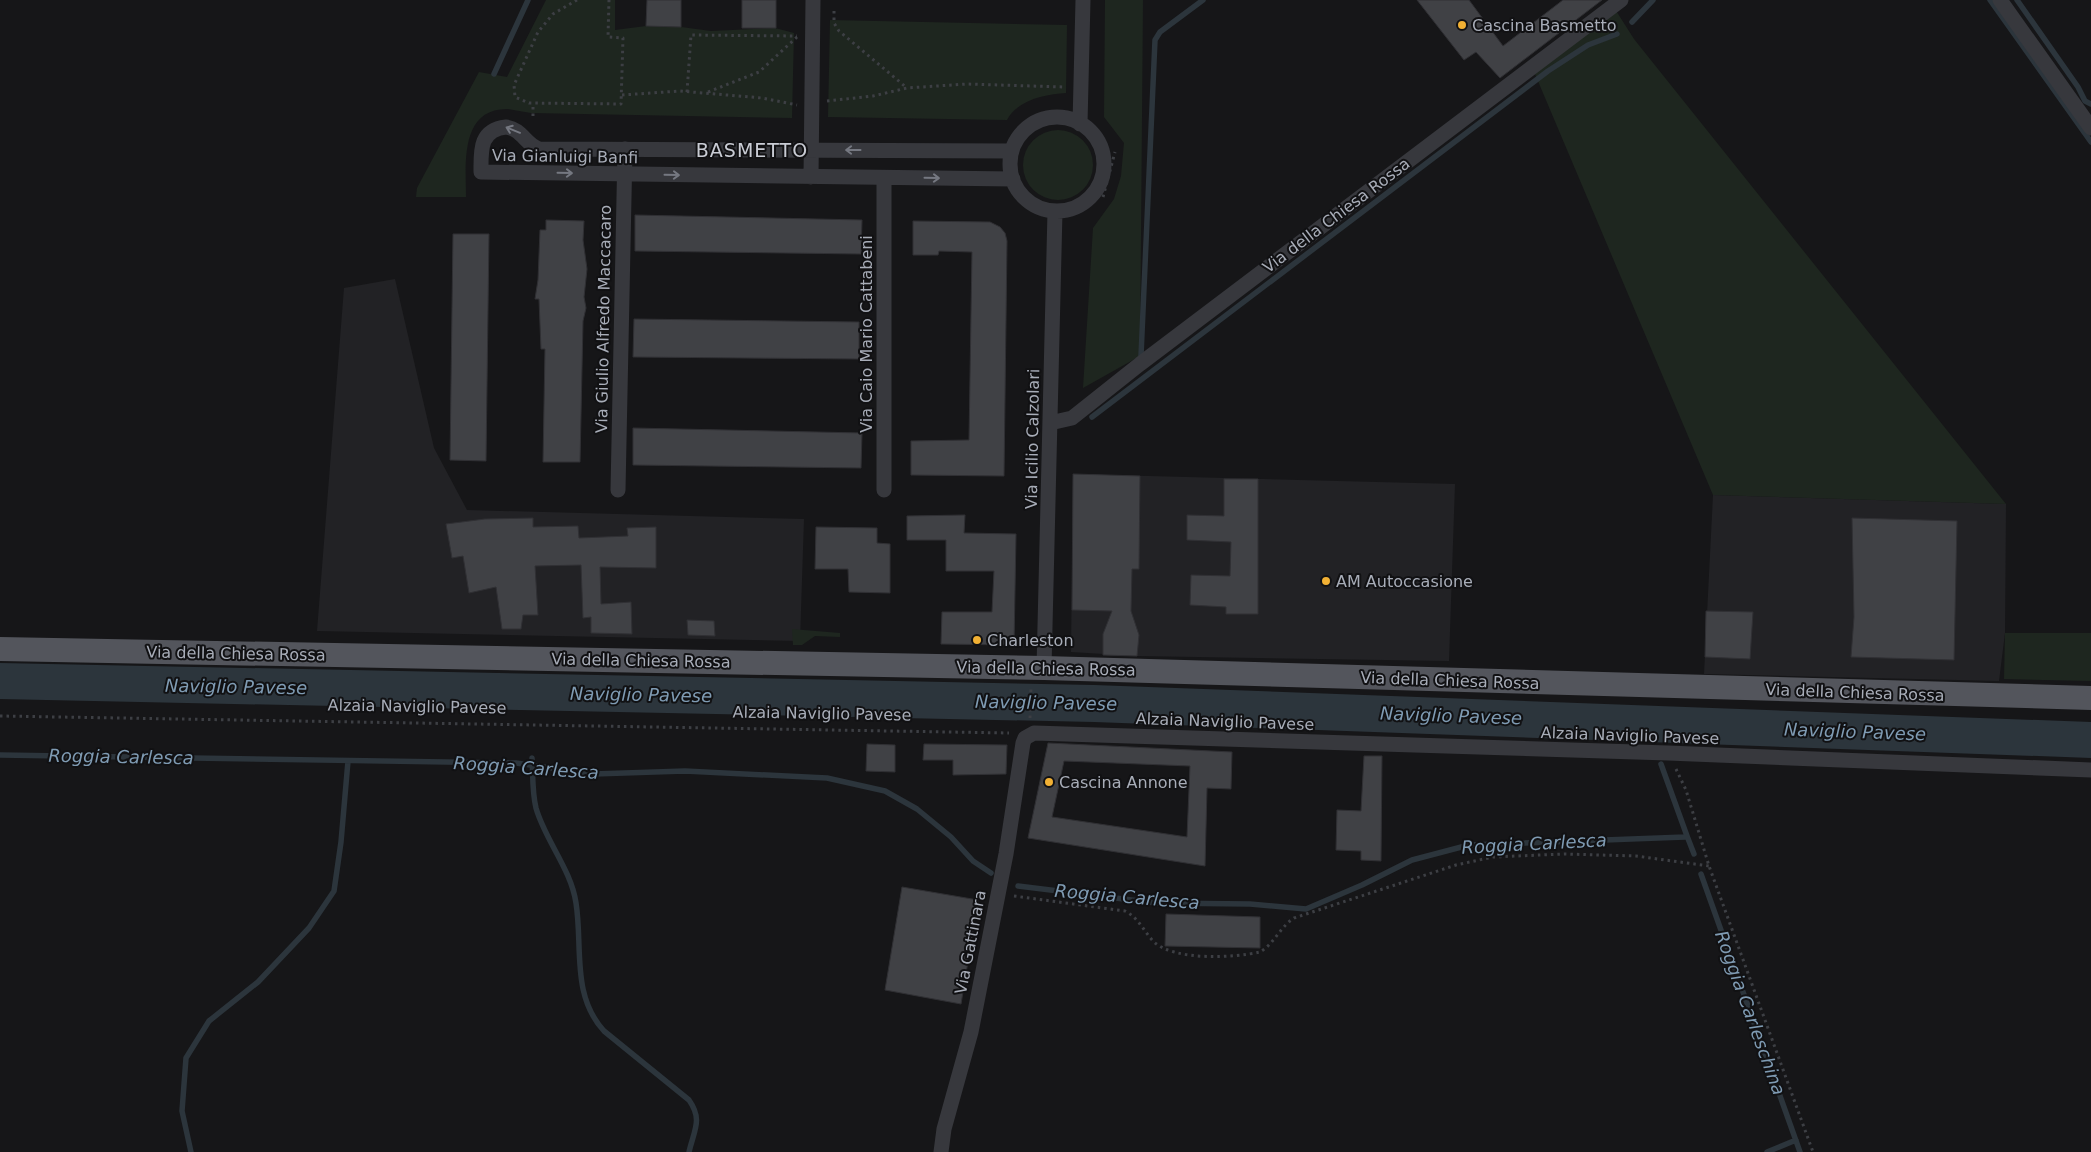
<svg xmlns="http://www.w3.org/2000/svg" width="2091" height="1152" viewBox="0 0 2091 1152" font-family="'DejaVu Sans',sans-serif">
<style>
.built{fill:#222225}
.green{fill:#1e261f}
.water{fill:#2c353c}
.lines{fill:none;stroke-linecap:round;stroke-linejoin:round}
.stream{stroke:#2c353c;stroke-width:5.5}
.building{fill:#404145;stroke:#303034;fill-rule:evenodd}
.path{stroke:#3d3f44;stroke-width:3;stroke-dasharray:2.5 4;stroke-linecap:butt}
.street{stroke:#37383d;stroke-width:15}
.primary{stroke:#53555c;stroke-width:24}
.oneway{stroke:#757881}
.poi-dot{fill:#f2b134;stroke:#111113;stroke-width:2}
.labels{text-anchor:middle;stroke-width:4;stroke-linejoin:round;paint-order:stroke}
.poi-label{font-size:16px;fill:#a8adb8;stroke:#111113;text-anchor:start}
.street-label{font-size:16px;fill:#a8adb8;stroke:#111113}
.water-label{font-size:18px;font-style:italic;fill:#7f9bb3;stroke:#111113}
.quarter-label{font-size:19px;letter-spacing:1px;fill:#c9ccd4;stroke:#111113}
</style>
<rect width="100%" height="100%" fill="#161618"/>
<path class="built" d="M395 279 434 448 467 510 804 519 800 641 317 631 344 288Z
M1073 474 1455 484 1449 661 1137 656 1071 652Z
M1713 495 2006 504 2005 633 1999 681 1704 674Z"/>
<path class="green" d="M546 0H615V30L646 26 681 27 711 31 775 28 794 33 792 118 531 113C523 112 515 110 508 109 459 108 466 166 466 197H416L417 188 479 72 507 77Z
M1105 0H1143L1140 356 1083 388 1093 228 1114 199 1121 176 1124 143 1104 117Z
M1613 6 1634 39 2006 504 1713 495 1532 67Z
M830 20 1067 25 1066 93C1046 94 1017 100 1007 120L828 117Z
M1023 165a35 35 0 1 1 70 0a35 35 0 1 1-70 0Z
M792 629 840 633V637L815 636 802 645H793Z
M2005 633H2091V681L2004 679Z"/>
<path class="water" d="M0 663 1094 685 2091 722V758L1094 722 0 699Z"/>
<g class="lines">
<path class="stream" d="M1990 0 2091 142
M2017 0 2078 87 2085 101 2091 104
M1632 22 1653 0
M494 74 528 0
M1141 356 1155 40 1160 32 1203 0
M1092 417 1548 71 1588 45 1617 34
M0 755 516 763 594 774 685 771 827 778 885 791 917 809 951 837 973 861 991 873
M532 758C533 774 532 792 536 808 545 840 571 869 576 903 583 947 571 995 604 1031L689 1100C703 1120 694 1130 689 1152
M1687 836 1694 854
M1701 874 1800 1152
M1018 886 1156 903 1250 904 1306 909 1362 885 1412 860 1469 845 1685 837 1687 836 1661 764
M191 1152 182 1111 186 1058 209 1021 258 982 309 928 334 891 341 842 348 761
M1767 1152 1796 1140"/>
</g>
<path class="building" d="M647 0H681V27L646 26Z
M742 0H776V28H742Z
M1417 0H1469L1503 46 1563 0H1602L1500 78 1476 52 1464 60Z
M635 215 862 220 861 254 635 251Z
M546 220 584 221 583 240 587 269 584 297 586 308 583 321 580 462H543L545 349H541L539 299H535L538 280 540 230H546Z
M913 221 990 222 1000 227 1005 233 1007 241 1004 476 911 475V441L969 440 972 252 939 251 938 255H913Z
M453 234H489L486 461 450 460Z
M634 319 859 322V359L633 357Z
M633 428 862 433 861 468 633 465Z
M1073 474 1140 476 1139 569H1132L1131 611 1139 635 1137 656 1103 655V634L1112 611 1072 610Z
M1224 479H1258V614H1226V607L1190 605 1191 575 1230 576 1231 542 1187 540V515L1224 516Z
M965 515 964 533 1016 534 1014 645 941 644 942 612H992L994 571H946V540H907V516Z
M533 518V527L578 526 579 538 628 536 627 528 656 527V568L600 567 601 604 631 602 632 634 591 633V617L583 618 581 565 535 566 538 615H523L521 629H502L496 587 469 593 463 556 452 558 446 524 485 519Z
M1852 518 1957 521 1954 660 1851 657 1854 617Z
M816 527 877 528V543L890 544V593L849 592 848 569H815Z
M1706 611 1753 612 1750 659 1705 657Z
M687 620 714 621 715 636 688 635Z
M1048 743 1232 752 1231 789 1207 788 1205 866 1028 838ZM1064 761 1190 766 1187 837 1052 817Z
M867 744 895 745V772L866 771Z
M924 744 1007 745 1006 774 953 775V760H923Z
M1364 756H1382L1381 861 1361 860V851L1336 850 1337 810 1361 811Z
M902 887 978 900 961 1004 885 990Z
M1166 914 1260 917V948L1165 946Z"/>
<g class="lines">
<path class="path" d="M577 0 553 14 538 32 514 85 515 97 529 103 621 104 623 38 608 37 609 0
M834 11V23L839 31 907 88
M687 92 691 35 797 36
M708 92 759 72 797 37
M622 95 680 91 762 98 797 105
M827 101 873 96 907 88 967 84 1064 87
M533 116V103
M1103 197 1115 152
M0 716 1009 733
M1030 718 1031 687
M1676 769 1686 790 1709 866 1813 1152
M1014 896 1125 911C1139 918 1144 932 1154 942 1175 961 1233 958 1260 952 1274 944 1280 927 1294 918L1456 865 1493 857 1564 854 1636 856 1709 866"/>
<path class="street" d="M2000 0 2091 128
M1010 164a47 47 0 1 1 94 0a47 47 0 1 1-94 0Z
M1080 124 1083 0
M1012 151 539 149C525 144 522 129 506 127 479 130 481 151 481 172L1013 179
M811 177 813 0
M1050 423 1072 418 1140 364 1621 0
M618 490 625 149
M884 490V178
M1044 668 1055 211
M941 1152 944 1129 971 1032 1006 854 1023 743 1025 738 1034 733 1668 753 2091 770"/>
<path class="primary" d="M0 649 1044 668 2091 698"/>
</g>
<defs><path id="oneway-shaft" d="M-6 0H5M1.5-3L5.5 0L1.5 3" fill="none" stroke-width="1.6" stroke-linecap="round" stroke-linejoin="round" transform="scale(1.25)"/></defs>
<g class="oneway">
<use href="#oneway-shaft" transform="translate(513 130) rotate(-158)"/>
<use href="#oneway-shaft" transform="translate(853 150) rotate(-180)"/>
<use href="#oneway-shaft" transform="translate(565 173) rotate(1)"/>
<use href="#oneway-shaft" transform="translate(672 175) rotate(1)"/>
<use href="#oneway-shaft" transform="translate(932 178) rotate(1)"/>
</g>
<g class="poi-dot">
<circle cx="1462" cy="25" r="5"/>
<circle cx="1326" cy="581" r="5"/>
<circle cx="977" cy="640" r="5"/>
<circle cx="1049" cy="782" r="5"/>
</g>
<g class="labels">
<g class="poi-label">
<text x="1472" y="31">Cascina Basmetto</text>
<text x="1336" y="587">AM Autoccasione</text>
<text x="987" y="646">Charleston</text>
<text x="1059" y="788">Cascina Annone</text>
</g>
<g class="street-label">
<text transform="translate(565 156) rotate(1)" y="6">Via Gianluigi Banfi</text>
<text transform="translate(1336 215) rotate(-37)" y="6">Via della Chiesa Rossa</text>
<text transform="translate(603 319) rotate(-89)" y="6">Via Giulio Alfredo Maccacaro</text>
<text transform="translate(866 334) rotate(-90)" y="6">Via Caio Mario Cattabeni</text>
<text transform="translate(1032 439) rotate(-89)" y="6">Via Icilio Calzolari</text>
<text transform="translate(236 653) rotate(1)" y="6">Via della Chiesa Rossa</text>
<text transform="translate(641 660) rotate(1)" y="6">Via della Chiesa Rossa</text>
<text transform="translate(1046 668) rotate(1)" y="6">Via della Chiesa Rossa</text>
<text transform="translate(1450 680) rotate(2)" y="6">Via della Chiesa Rossa</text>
<text transform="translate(1855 692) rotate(2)" y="6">Via della Chiesa Rossa</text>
<text transform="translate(417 706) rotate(1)" y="6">Alzaia Naviglio Pavese</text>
<text transform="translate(822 713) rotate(1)" y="6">Alzaia Naviglio Pavese</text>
<text transform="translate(1225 721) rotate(2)" y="6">Alzaia Naviglio Pavese</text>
<text transform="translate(1630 735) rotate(2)" y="6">Alzaia Naviglio Pavese</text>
<text transform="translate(970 942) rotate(-79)" y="6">Via Gattinara</text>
</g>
<g class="water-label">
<text transform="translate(236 687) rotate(1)" y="6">Naviglio Pavese</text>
<text transform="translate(641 695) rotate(1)" y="6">Naviglio Pavese</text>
<text transform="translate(1046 703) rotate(1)" y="6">Naviglio Pavese</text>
<text transform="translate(1451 716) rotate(2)" y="6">Naviglio Pavese</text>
<text transform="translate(1855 732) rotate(2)" y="6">Naviglio Pavese</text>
<text transform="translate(121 757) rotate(1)" y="6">Roggia Carlesca</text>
<text transform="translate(526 768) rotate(4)" y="6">Roggia Carlesca</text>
<text transform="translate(1534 844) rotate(-3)" y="6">Roggia Carlesca</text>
<text transform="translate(1127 897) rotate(5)" y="6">Roggia Carlesca</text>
<text transform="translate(1750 1013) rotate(70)" y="6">Roggia Carleschina</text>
</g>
<g class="quarter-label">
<text x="752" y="157">BASMETTO</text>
</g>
</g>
</svg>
